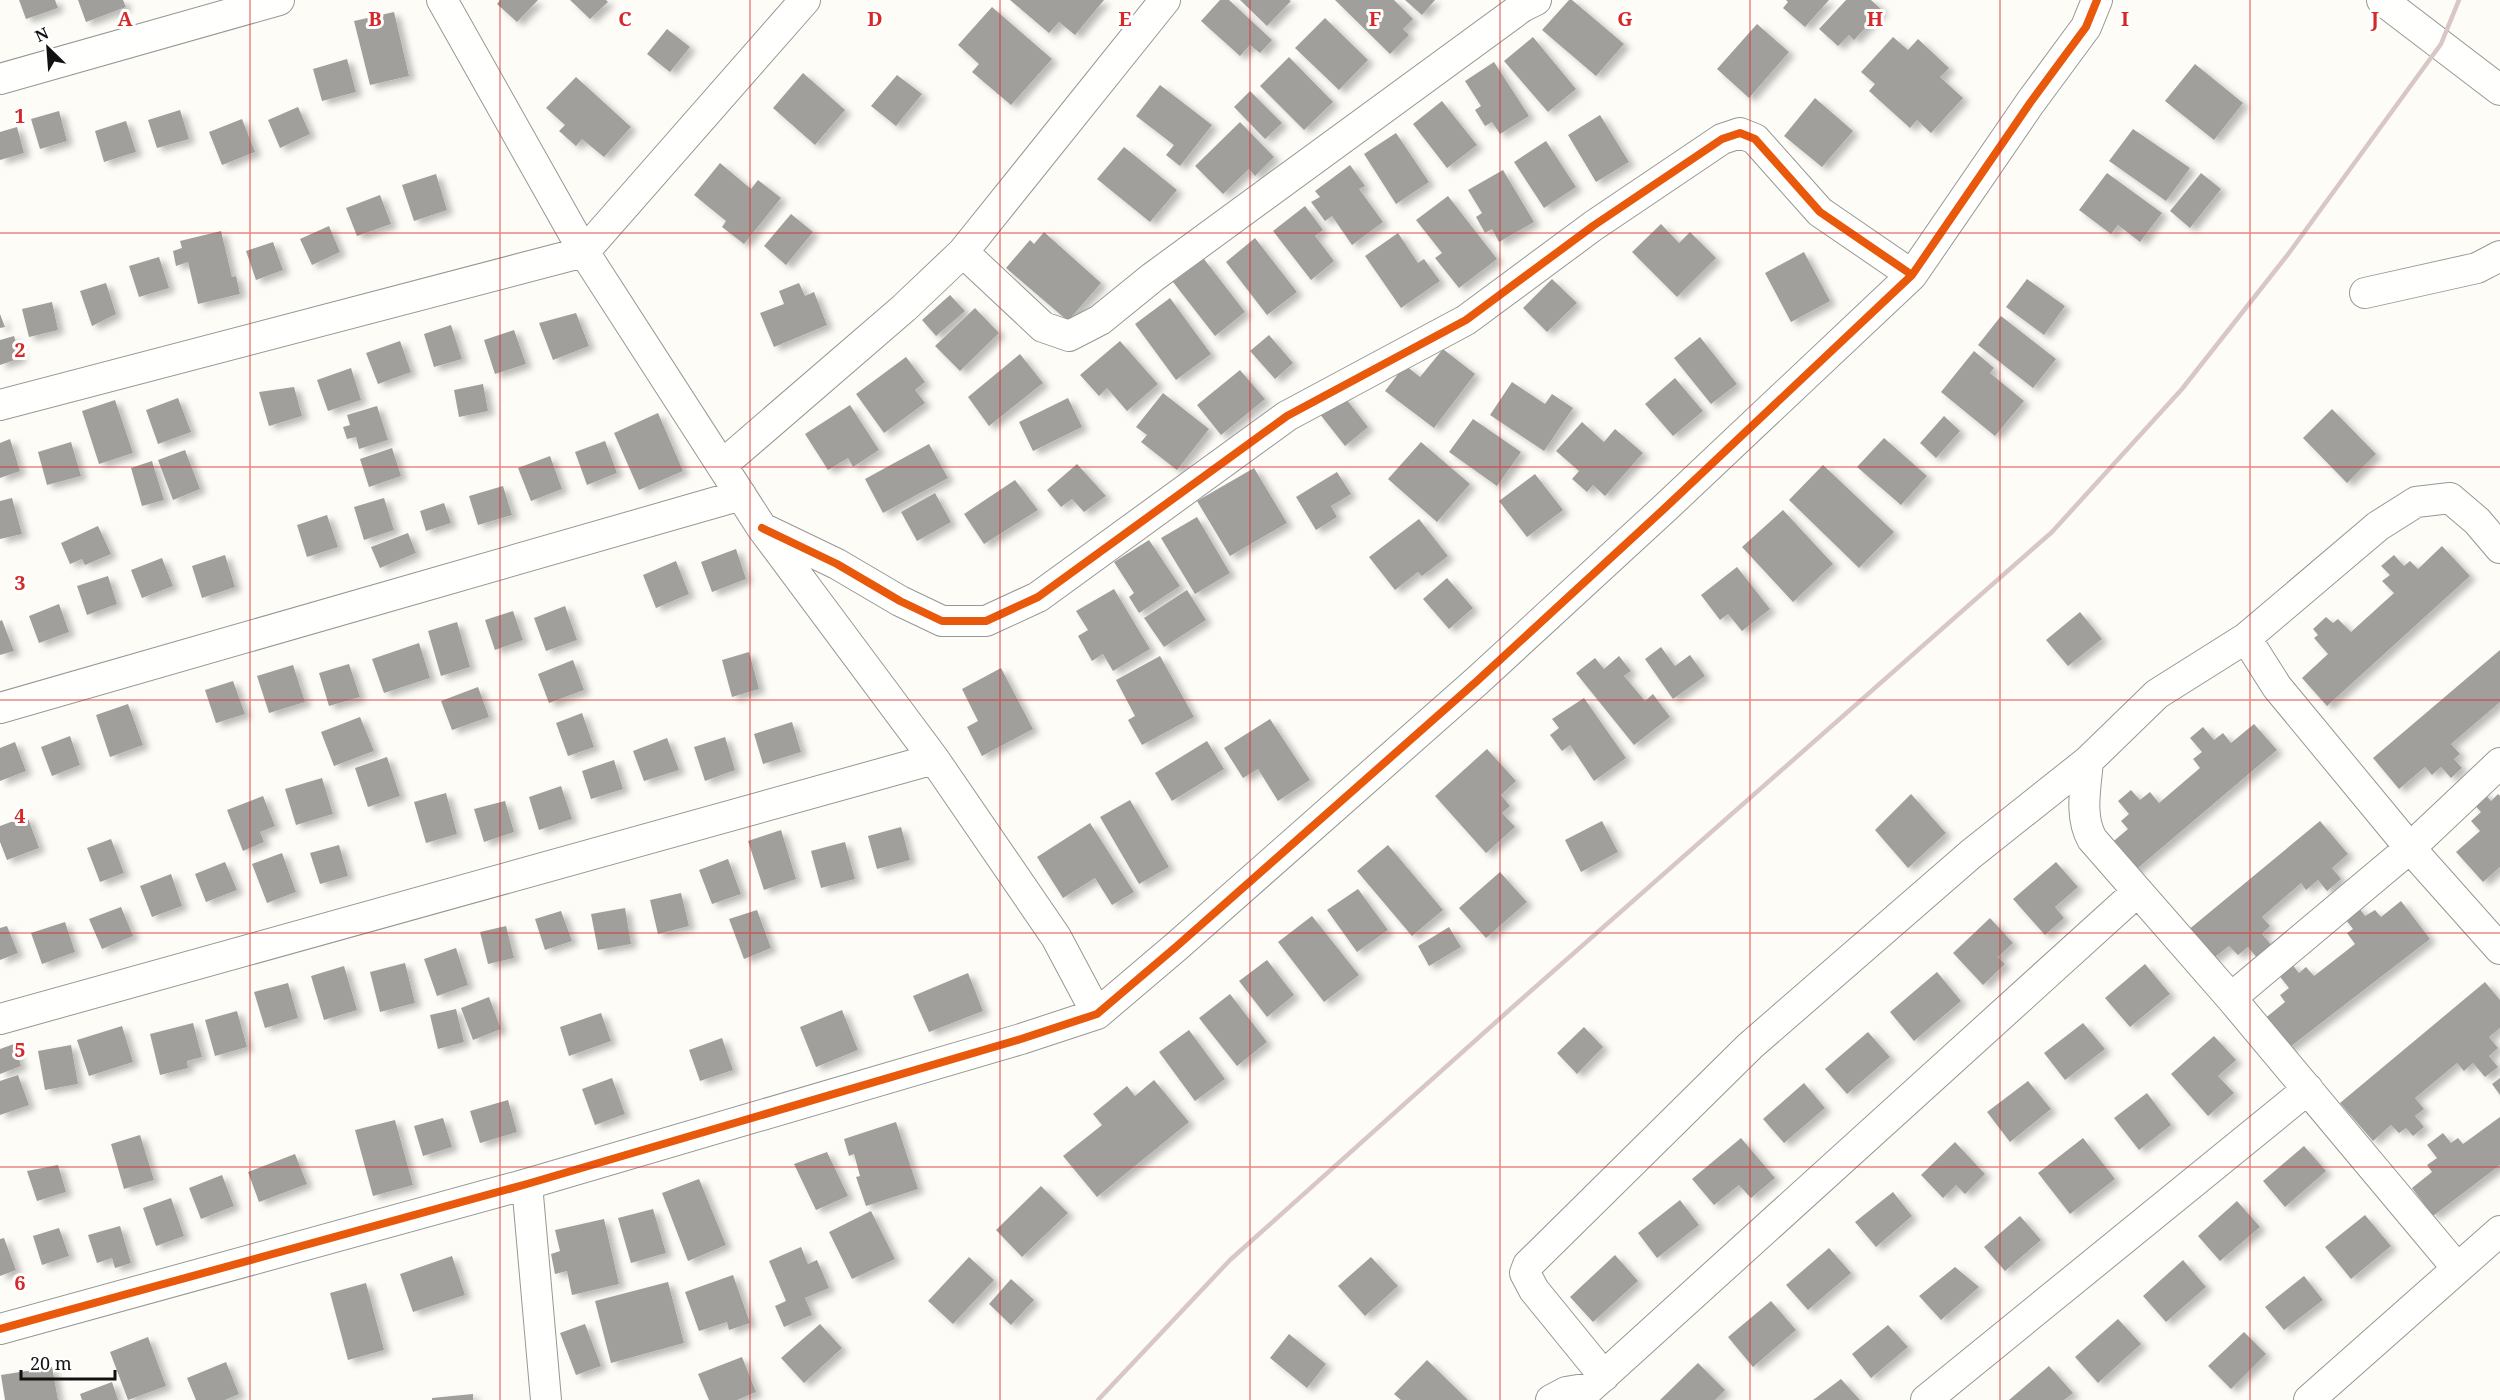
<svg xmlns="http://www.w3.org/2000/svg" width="2500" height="1400" viewBox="0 0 2500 1400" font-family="'Noto Serif',serif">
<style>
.building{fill:#a19f9c;filter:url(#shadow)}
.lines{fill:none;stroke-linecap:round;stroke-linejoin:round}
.minor-casing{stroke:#979795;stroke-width:32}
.minor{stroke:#fffffe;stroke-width:30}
.rail{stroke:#d9c6c7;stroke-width:4.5}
.cycleway-casing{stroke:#fff;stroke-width:11}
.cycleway{stroke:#e8590c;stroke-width:8}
.grid{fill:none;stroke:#d62828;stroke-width:1.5;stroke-opacity:0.55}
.grid-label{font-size:20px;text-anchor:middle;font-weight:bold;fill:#d62828;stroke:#fff;stroke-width:6;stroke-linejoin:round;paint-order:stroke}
</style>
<defs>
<filter id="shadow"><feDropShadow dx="6" dy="4" stdDeviation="3" flood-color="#0004"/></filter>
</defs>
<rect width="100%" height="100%" fill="#fdfcf7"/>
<path class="building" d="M19 0H55L58 8 26 19Z
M78 0H123L126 7 86 22Z
M500 0H538L517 22 497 4Z
M570 0H606L608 2 590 19Z
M1010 0H1104L1075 35 1059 22 1049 33Z
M1220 0H1229L1272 40 1260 53 1250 45 1240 56 1201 21Z
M1240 0H1289L1291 1 1267 26Z
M1335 0H1394L1413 19 1403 29 1409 35 1390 54Z
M1405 0H1435L1422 15Z
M1569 0H1572L1624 44 1596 76 1542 30Z
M1786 0H1829L1805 27 1783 8 1788 2Z
M1846 0H1871L1882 10 1854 40 1849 35 1838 46 1819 29Z
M992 7 1052 59 1011 105 972 72 979 64 958 45Z
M394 12 409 76 370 85 354 21Z
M1325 18 1368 60 1339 90 1295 48Z
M1757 24 1789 52 1749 98 1717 69Z
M667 29 690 47 670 72 647 54Z
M1533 37 1576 89 1548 112 1504 61Z
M1893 37 1908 50 1918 39 1949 68 1940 77 1963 98 1931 133 1917 120 1910 128 1869 91 1875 84 1861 72Z
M1289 57 1333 102 1304 130 1260 86Z
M347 59 356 92 322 101 313 69Z
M1494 62 1529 116 1500 134 1492 122 1485 126 1475 110 1481 106 1465 81Z
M2195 64 2243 103 2214 140 2165 101Z
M803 73 845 110 815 145 773 108Z
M897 75 922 94 896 126 871 106Z
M576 77 631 127 604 157 582 139 576 146 559 131 565 125 546 108Z
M1160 85 1212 125 1180 166 1166 155 1174 145 1136 116Z
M1250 91 1282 123 1265 139 1234 107Z
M1815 98 1853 131 1822 167 1784 136Z
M1442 101 1477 145 1447 168 1413 124Z
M298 107 310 134 280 148 268 120Z
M180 110 189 139 157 148 148 120Z
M59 111 67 141 40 149 31 119Z
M1600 115 1629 162 1596 182 1568 135Z
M242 119 255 152 222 165 209 132Z
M126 121 136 152 104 162 95 131Z
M1240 122 1274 157 1255 176 1249 169 1223 194 1195 166Z
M17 127 24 153 0 160V132Z
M2133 129 2190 168 2166 201 2109 161Z
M1396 133 1429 182 1396 204 1364 154Z
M1546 141 1576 187 1544 208 1514 162Z
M1124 147 1177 190 1150 222 1097 179Z
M720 163 751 189 758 180 781 198 744 244 722 227 726 221 694 195Z
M1350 165 1365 186 1359 189 1383 222 1352 245 1332 216 1325 221 1311 202 1320 197 1315 191Z
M1503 170 1534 222 1499 242 1492 229 1485 233 1476 217 1482 213 1468 190Z
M2107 173 2162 213 2140 242 2118 225 2111 234 2079 210Z
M2201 173 2221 189 2190 228 2170 211Z
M436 174 447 210 414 221 402 185Z
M380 195 391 224 357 236 346 208Z
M1448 196 1497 259 1459 288 1435 258 1442 253 1416 220Z
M1305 206 1323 230 1315 236 1334 261 1311 280 1273 231Z
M791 214 813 232 786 265 764 246Z
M1661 224 1679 243 1690 232 1716 258 1677 297 1632 252Z
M329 226 340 252 312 265 300 239Z
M221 231 232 277 236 276 240 294 198 304 188 262 176 266 173 251 182 248 180 241Z
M1044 232 1101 283 1068 321 1006 268 1030 240 1034 244Z
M1398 233 1418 263 1424 259 1440 281 1401 308 1365 256Z
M1255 238 1297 292 1267 315 1226 262Z
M273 242 283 270 256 280 246 251Z
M1804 252 1830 301 1791 322 1765 273Z
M159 257 169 288 139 297 129 266Z
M1204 259 1245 312 1215 336 1173 282Z
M1552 279 1577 303 1547 332 1523 308Z
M2027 279 2065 306 2044 335 2006 307Z
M106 283 116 314 92 326 80 291Z
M799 283 805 296 814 292 827 325 774 347 760 313 784 304 779 291Z
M950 295 965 311 936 336 922 320Z
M1170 298 1211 354 1176 380 1135 324Z
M52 302 58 330 29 337 22 309Z
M975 308 999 333 960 371 935 346Z
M576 313 589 346 553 360 539 323Z
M0 314 5 327 0 328Z
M2001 316 2056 359 2033 388 1978 345Z
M451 325 462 359 434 367 424 334Z
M514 330 526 364 495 374 484 340Z
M1269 335 1293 363 1275 379 1250 351Z
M14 336 21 358 0 365V340Z
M1700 337 1737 384 1711 404 1674 358Z
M400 341 411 372 378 384 366 353Z
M1120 341 1158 384 1127 411 1107 388 1099 396 1080 375Z
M1443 349 1475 374 1434 428 1385 391 1405 365 1420 377Z
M1974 351 1994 368 1990 373 2024 401 1995 436 1941 392Z
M1020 354 1043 383 989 426 968 397Z
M906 357 925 382 915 390 925 403 884 433 856 394Z
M351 368 361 400 328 411 317 380Z
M1240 370 1265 399 1221 435 1197 405Z
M1675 378 1703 411 1673 436 1645 404Z
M1512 382 1545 404 1552 394 1573 408 1544 451 1490 415Z
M483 384 488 411 459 417 454 390Z
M294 387 302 416 269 426 259 392Z
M1163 393 1209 429 1177 470 1141 442 1147 435 1136 427Z
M1343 395 1368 427 1345 446 1319 413Z
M178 398 191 432 158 444 146 410Z
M1068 398 1082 427 1033 451 1019 422Z
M115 400 133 453 99 464 82 411Z
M850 405 879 450 853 467 848 458 828 470 805 434Z
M377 406 388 440 359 449 356 437 347 439 343 427 350 425 347 415Z
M2332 409 2376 454 2347 483 2303 438Z
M658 413 683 471 639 490 614 433Z
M1944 416 1960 431 1936 458 1920 443Z
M1473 419 1521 452 1497 486 1449 452Z
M1582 422 1604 442 1615 429 1643 453 1605 496 1593 485 1587 492 1572 479 1579 471 1556 451Z
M1884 438 1927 476 1901 505 1857 467Z
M10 439 20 471 0 478V443Z
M605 441 617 473 587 485 575 452Z
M71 442 81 476 47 485 38 452Z
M1421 442 1470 484 1437 522 1388 479Z
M929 444 948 478 883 513 865 479Z
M392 448 401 476 369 487 360 459Z
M185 450 200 489 173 500 158 460Z
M550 456 562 489 531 501 518 468Z
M152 461 164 500 142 506 131 468Z
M1077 464 1106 496 1084 512 1072 499 1061 507 1047 490Z
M1823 465 1894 532 1859 568 1789 500Z
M1254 468 1287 523 1230 556 1197 501Z
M1337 472 1351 494 1331 506 1337 517 1316 530 1296 497Z
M1535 474 1563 510 1527 537 1499 501Z
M1015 480 1038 510 984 544 964 514Z
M503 486 512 515 478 525 469 496Z
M935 493 951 522 917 541 901 512Z
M12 498 22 534 0 539V501Z
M384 498 394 530 364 540 354 507Z
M444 503 451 523 426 531 420 511Z
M1783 510 1833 564 1793 602 1742 547Z
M327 515 338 547 307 557 297 525Z
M1197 517 1230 573 1195 594 1161 538Z
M1419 519 1448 556 1422 576 1418 572 1395 590 1369 557Z
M98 526 111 554 85 565 82 559 70 564 61 543Z
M408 533 416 553 380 568 371 547Z
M1149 540 1180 586 1139 613 1129 597 1134 593 1114 562Z
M2442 546 2470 576 2327 706 2302 678 2328 654 2314 638 2318 635 2313 629 2326 617 2333 623 2338 619 2351 632 2394 593 2382 581 2390 575 2381 566 2394 555 2404 566 2410 561 2418 569Z
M736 549 746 579 712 592 701 562Z
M225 555 235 587 202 598 192 566Z
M162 558 173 586 142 598 131 570Z
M676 561 689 594 656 608 643 575Z
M1737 567 1770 609 1742 631 1728 614 1720 620 1701 595Z
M108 576 117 604 87 615 77 586Z
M1447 578 1473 608 1449 629 1423 599Z
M1114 589 1150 649 1113 671 1103 654 1092 661 1078 636 1088 630 1076 611Z
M1187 590 1206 620 1164 647 1144 618Z
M59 604 69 632 39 643 29 616Z
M565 606 577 640 546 651 534 618Z
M513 611 523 640 495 650 485 620Z
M2080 612 2102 639 2068 666 2046 640Z
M2 620 14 651 0 655V621Z
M457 622 470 667 441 676 428 631Z
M419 643 430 678 384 693 372 659Z
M1661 647 1675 666 1690 655 1705 676 1673 699 1645 659Z
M2500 650V702L2451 744 2460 754 2454 759 2462 768 2451 778 2441 767 2432 775 2425 767 2399 789 2373 758Z
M749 652 759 689 732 697 722 660Z
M1160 656 1194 717 1142 745 1128 720 1135 716 1116 680Z
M1619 656 1631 671 1624 676 1645 701 1653 694 1670 717 1634 745 1576 673 1595 658 1604 669Z
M573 660 584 690 549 703 538 674Z
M349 664 360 697 329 706 319 673Z
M293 665 305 702 269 713 257 676Z
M1001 668 1033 729 982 756 967 727 978 721 962 689Z
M233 681 245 714 216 723 205 690Z
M478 687 489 717 452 730 441 701Z
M1584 698 1626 758 1594 781 1570 745 1562 751 1550 735 1559 728 1552 719Z
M128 704 143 745 110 757 96 715Z
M582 713 594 747 568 756 556 723Z
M360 717 374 751 334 766 321 732Z
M1270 719 1310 780 1278 801 1258 769 1243 778 1224 748Z
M792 722 801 752 763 764 754 734Z
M2254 724 2277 750 2132 873 2109 845 2128 829 2121 821 2129 814 2118 801 2131 790 2140 800 2150 792 2159 803 2200 768 2193 759 2202 752 2190 738 2203 727 2214 740 2223 733 2231 743Z
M70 736 80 765 52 776 41 747Z
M725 737 735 770 705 781 694 747Z
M667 738 679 770 644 781 633 751Z
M1207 741 1224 769 1172 801 1155 773Z
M15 742 26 771 0 781V748Z
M1487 749 1516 781 1501 795 1510 806 1502 813 1515 827 1486 853 1435 796Z
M387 757 400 796 368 807 355 768Z
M614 760 623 789 591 799 582 771Z
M322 778 333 814 296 825 285 789Z
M561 786 572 819 539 830 529 797Z
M2481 790 2491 801 2498 794 2500 796V867L2483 882 2456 852 2480 831 2471 821 2481 812 2470 800Z
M446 793 457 834 426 843 414 802Z
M1911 794 1946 833 1908 868 1875 830Z
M263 796 275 826 260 832 264 842 243 851 227 810Z
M1130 800 1169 867 1139 884 1100 817Z
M505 801 514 832 484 842 474 809Z
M27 816 39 848 7 860 0 842V826Z
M1602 821 1618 852 1581 872 1565 840Z
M2320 821 2348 854 2332 868 2341 879 2327 891 2318 880 2306 890 2301 883 2262 917 2270 926 2262 934 2273 947 2258 959 2248 947 2238 955 2229 946 2211 960 2187 931Z
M1090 823 1134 892 1112 905 1095 878 1063 898 1037 857Z
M901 827 910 860 877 869 868 836Z
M781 830 796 879 764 890 748 841Z
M111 839 124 873 100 882 87 848Z
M845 842 855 879 821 888 811 851Z
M339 845 348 876 320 884 310 853Z
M1388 845 1443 910 1412 936 1357 871Z
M282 853 296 892 267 903 252 864Z
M728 859 741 894 712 904 699 870Z
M225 862 237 890 206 902 195 874Z
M2056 862 2078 887 2055 907 2064 918 2045 935 2013 899Z
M1500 872 1527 902 1486 938 1459 908Z
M171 874 182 906 152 917 140 886Z
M1358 889 1388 930 1357 952 1327 910Z
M681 893 689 926 658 934 650 900Z
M2401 901 2430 939 2286 1050 2263 1020 2285 1002 2280 995 2289 988 2277 973 2291 963 2299 973 2306 967 2314 976 2355 944 2347 933 2353 929 2343 916 2357 905 2365 916 2375 910 2381 917Z
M121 907 133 936 102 949 89 919Z
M625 908 631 944 598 950 591 914Z
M757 910 771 948 744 959 729 919Z
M561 911 572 941 545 950 535 919Z
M1312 916 1359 975 1324 1002 1278 942Z
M1990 918 2013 943 1998 957 2005 964 1983 985 1953 953Z
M65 922 75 952 42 964 31 933Z
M7 926 18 953 0 960V928Z
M506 926 514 958 488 964 480 932Z
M1449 927 1461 947 1429 966 1418 946Z
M456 948 468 985 437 996 424 959Z
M1267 960 1294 995 1267 1017 1239 981Z
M405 963 415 1003 380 1012 370 972Z
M2145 964 2170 994 2130 1027 2105 998Z
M344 966 357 1010 324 1020 311 976Z
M1937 972 1961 1001 1914 1041 1890 1012Z
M968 973 983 1011 929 1032 913 996Z
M2485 982 2500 1000V1028L2489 1037 2498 1048 2489 1056 2498 1067 2485 1077 2473 1063 2464 1071 2457 1063 2415 1098 2424 1109 2415 1116 2424 1127 2413 1136 2406 1128 2399 1133 2391 1125 2373 1141 2340 1103Z
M288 983 298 1018 265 1028 254 992Z
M1230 994 1267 1042 1237 1066 1199 1018Z
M489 997 501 1029 473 1040 461 1008Z
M456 1009 464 1042 438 1049 430 1015Z
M842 1010 858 1050 816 1067 800 1027Z
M237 1011 247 1047 215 1056 205 1020Z
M601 1013 611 1041 569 1056 560 1027Z
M193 1023 202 1057 187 1061 188 1068 160 1075 150 1034Z
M2083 1023 2105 1049 2065 1080 2044 1053Z
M122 1026 133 1062 89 1076 77 1040Z
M1584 1027 1603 1047 1577 1074 1557 1053Z
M1189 1030 1225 1079 1195 1101 1159 1052Z
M1868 1032 1890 1057 1847 1094 1825 1069Z
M2214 1036 2236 1060 2218 1076 2234 1093 2208 1116 2171 1074Z
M722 1038 733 1070 700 1081 689 1050Z
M14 1044 21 1066 0 1074V1049Z
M71 1045 78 1084 45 1090 38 1051Z
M18 1075 29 1105 0 1115V1081Z
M612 1078 625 1114 595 1125 582 1089Z
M2500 1078V1095L2492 1084Z
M1154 1080 1189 1122 1097 1197 1063 1156 1102 1125 1093 1114 1127 1086 1135 1096Z
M2028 1081 2051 1109 2010 1142 1987 1112Z
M1804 1083 1825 1108 1784 1143 1763 1119Z
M2147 1093 2171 1125 2139 1150 2114 1118Z
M508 1100 517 1132 480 1143 470 1111Z
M2500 1117V1165L2433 1216 2412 1188 2432 1172 2427 1165 2437 1158 2427 1145 2443 1133 2451 1143 2458 1138 2463 1144Z
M443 1118 452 1147 423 1156 414 1126Z
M395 1120 413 1185 373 1196 355 1130Z
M896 1122 918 1189 866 1206 856 1177 860 1176 854 1154 849 1156 844 1139Z
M140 1135 154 1180 124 1189 111 1144Z
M1741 1138 1775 1178 1751 1198 1739 1185 1714 1205 1692 1179Z
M2083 1138 2115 1179 2070 1214 2038 1173Z
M1955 1142 1985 1174 1965 1194 1956 1185 1943 1198 1921 1175Z
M2304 1146 2326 1171 2285 1207 2263 1181Z
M827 1152 848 1196 816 1210 794 1164Z
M295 1154 307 1184 259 1202 248 1172Z
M58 1165 66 1192 37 1201 27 1171Z
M222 1175 234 1206 201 1219 189 1188Z
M699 1179 726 1245 688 1261 662 1193Z
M1041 1186 1068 1213 1022 1257 996 1230Z
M1893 1192 1912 1216 1876 1247 1855 1222Z
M171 1198 184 1236 156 1246 143 1208Z
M1680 1200 1699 1225 1657 1258 1638 1233Z
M2237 1201 2260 1227 2220 1261 2198 1236Z
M653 1209 666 1253 631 1263 618 1218Z
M871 1211 895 1259 852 1279 829 1232Z
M2365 1215 2391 1246 2351 1279 2325 1247Z
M2020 1216 2041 1240 2005 1271 1984 1247Z
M604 1219 619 1284 572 1295 567 1271 555 1274 551 1254 560 1251 555 1230Z
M120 1226 131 1263 115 1268 112 1258 97 1263 88 1235Z
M59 1228 69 1256 42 1265 33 1236Z
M4 1238 16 1270 0 1276V1239Z
M801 1247 808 1264 817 1260 829 1288 805 1298 812 1315 784 1327 775 1306 786 1301 769 1261Z
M1829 1248 1851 1273 1808 1310 1786 1285Z
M1615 1255 1638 1281 1593 1322 1570 1297Z
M452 1256 465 1295 413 1312 400 1274Z
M969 1257 994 1280 953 1324 928 1301Z
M1371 1257 1398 1286 1365 1316 1338 1286Z
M2183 1260 2206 1287 2166 1322 2143 1296Z
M1955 1267 1979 1287 1941 1320 1919 1296Z
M733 1275 750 1323 729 1330 727 1322 699 1331 685 1292Z
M2304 1276 2323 1300 2284 1330 2265 1307Z
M1011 1279 1034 1300 1011 1325 989 1304Z
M668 1282 684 1343 611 1363 595 1301Z
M366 1283 384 1350 348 1360 330 1293Z
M1771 1301 1796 1330 1753 1367 1728 1337Z
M2118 1319 2141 1344 2098 1383 2075 1357Z
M585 1324 601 1366 576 1375 560 1333Z
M820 1324 842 1348 804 1383 781 1358Z
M1888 1325 1908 1347 1871 1378 1852 1354Z
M2244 1332 2266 1354 2231 1389 2208 1366Z
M1289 1334 1326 1364 1307 1388 1270 1358Z
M148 1337 166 1386 128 1400 110 1352Z
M742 1357 756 1392 737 1400H709L698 1374Z
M1427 1360 1468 1400H1401L1394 1394Z
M226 1362 239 1394 225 1400H196L187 1378Z
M1698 1363 1725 1390 1715 1400H1660Z
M2049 1366 2073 1393 2064 1400H2009Z
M52 1367 58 1400H5L1 1375Z
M1841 1379 1860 1400H1813Z
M112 1382 118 1400H82L80 1394Z
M473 1394V1400H432V1398Z"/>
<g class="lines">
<defs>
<path id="minor" d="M442 0 584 252 762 528 934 759 1056 937 1097 1014
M2382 0 2500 90
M0 79 279 0
M963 252 1043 327 1069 336 1100 320 1153 277 1522 7 1536 0
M2365 293 2477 268 2500 256
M0 405 584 252 805 0
M722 465 904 308 963 252 1165 0
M762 528 837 564 900 601 942 621H986L1038 597 1287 416 1466 320 1593 226 1722 139 1740 133 1755 139 1820 212 1912 275
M2246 638 2277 687 2410 848 2500 949
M0 708 741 495
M2231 998 2410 848 2500 763
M0 1019 934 759
M527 1184 546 1400
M2457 1268 2231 998 2092 839C2079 816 2086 786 2088 761L2157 694 2246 638 2378 526 2416 502 2450 498 2477 521 2500 548
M0 1329 527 1184 1021 1039 1097 1014 1177 946 1477 681 1666 507 1912 275 2030 103 2086 27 2097 0
M1604 1376 1534 1290 1525 1273 1528 1265 1750 1046 1971 854 2088 761
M1551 1400 1566 1392 1590 1388 2137 892
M1926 1400 2308 1089
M2309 1400 2500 1231"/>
</defs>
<use href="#minor" class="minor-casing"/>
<use href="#minor" class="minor"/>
<path class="rail" d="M1098 1400 1230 1260 1515 1005 2052 532 2182 389 2289 253 2441 44 2459 0"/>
<defs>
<path id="cycleway" d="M762 528 837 564 900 601 942 621H986L1038 597 1287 416 1466 320 1593 226 1722 139 1740 133 1755 139 1820 212 1912 275
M0 1329 527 1184 1021 1039 1097 1014 1177 946 1477 681 1666 507 1912 275 2030 103 2086 27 2097 0"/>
</defs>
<use href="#cycleway" class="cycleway-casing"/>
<use href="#cycleway" class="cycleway"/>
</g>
<path class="grid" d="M250 0V1400M500 0V1400M750 0V1400M1000 0V1400M1250 0V1400M1500 0V1400M1750 0V1400M2000 0V1400M2250 0V1400M0 233H2500M0 467H2500M0 700H2500M0 933H2500M0 1167H2500"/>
<g class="grid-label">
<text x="125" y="26">A</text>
<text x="375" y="26">B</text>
<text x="625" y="26">C</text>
<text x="875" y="26">D</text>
<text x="1125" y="26">E</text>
<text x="1375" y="26">F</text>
<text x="1625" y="26">G</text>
<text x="1875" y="26">H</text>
<text x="2125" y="26">I</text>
<text x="2375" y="26">J</text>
<text x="20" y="123">1</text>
<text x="20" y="357">2</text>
<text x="20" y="590">3</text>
<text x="20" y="823">4</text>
<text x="20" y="1057">5</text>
<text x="20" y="1290">6</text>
</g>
<g transform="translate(48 48) rotate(335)" stroke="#ffffff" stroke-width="4.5" paint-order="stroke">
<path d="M0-4.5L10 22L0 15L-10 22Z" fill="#111111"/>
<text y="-9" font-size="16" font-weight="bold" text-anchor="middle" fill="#111111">N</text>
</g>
<path d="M21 1370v9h94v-9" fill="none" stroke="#111111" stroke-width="3"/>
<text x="30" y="1370" font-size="18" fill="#111111" stroke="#ffffff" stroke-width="4.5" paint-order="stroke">20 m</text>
</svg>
